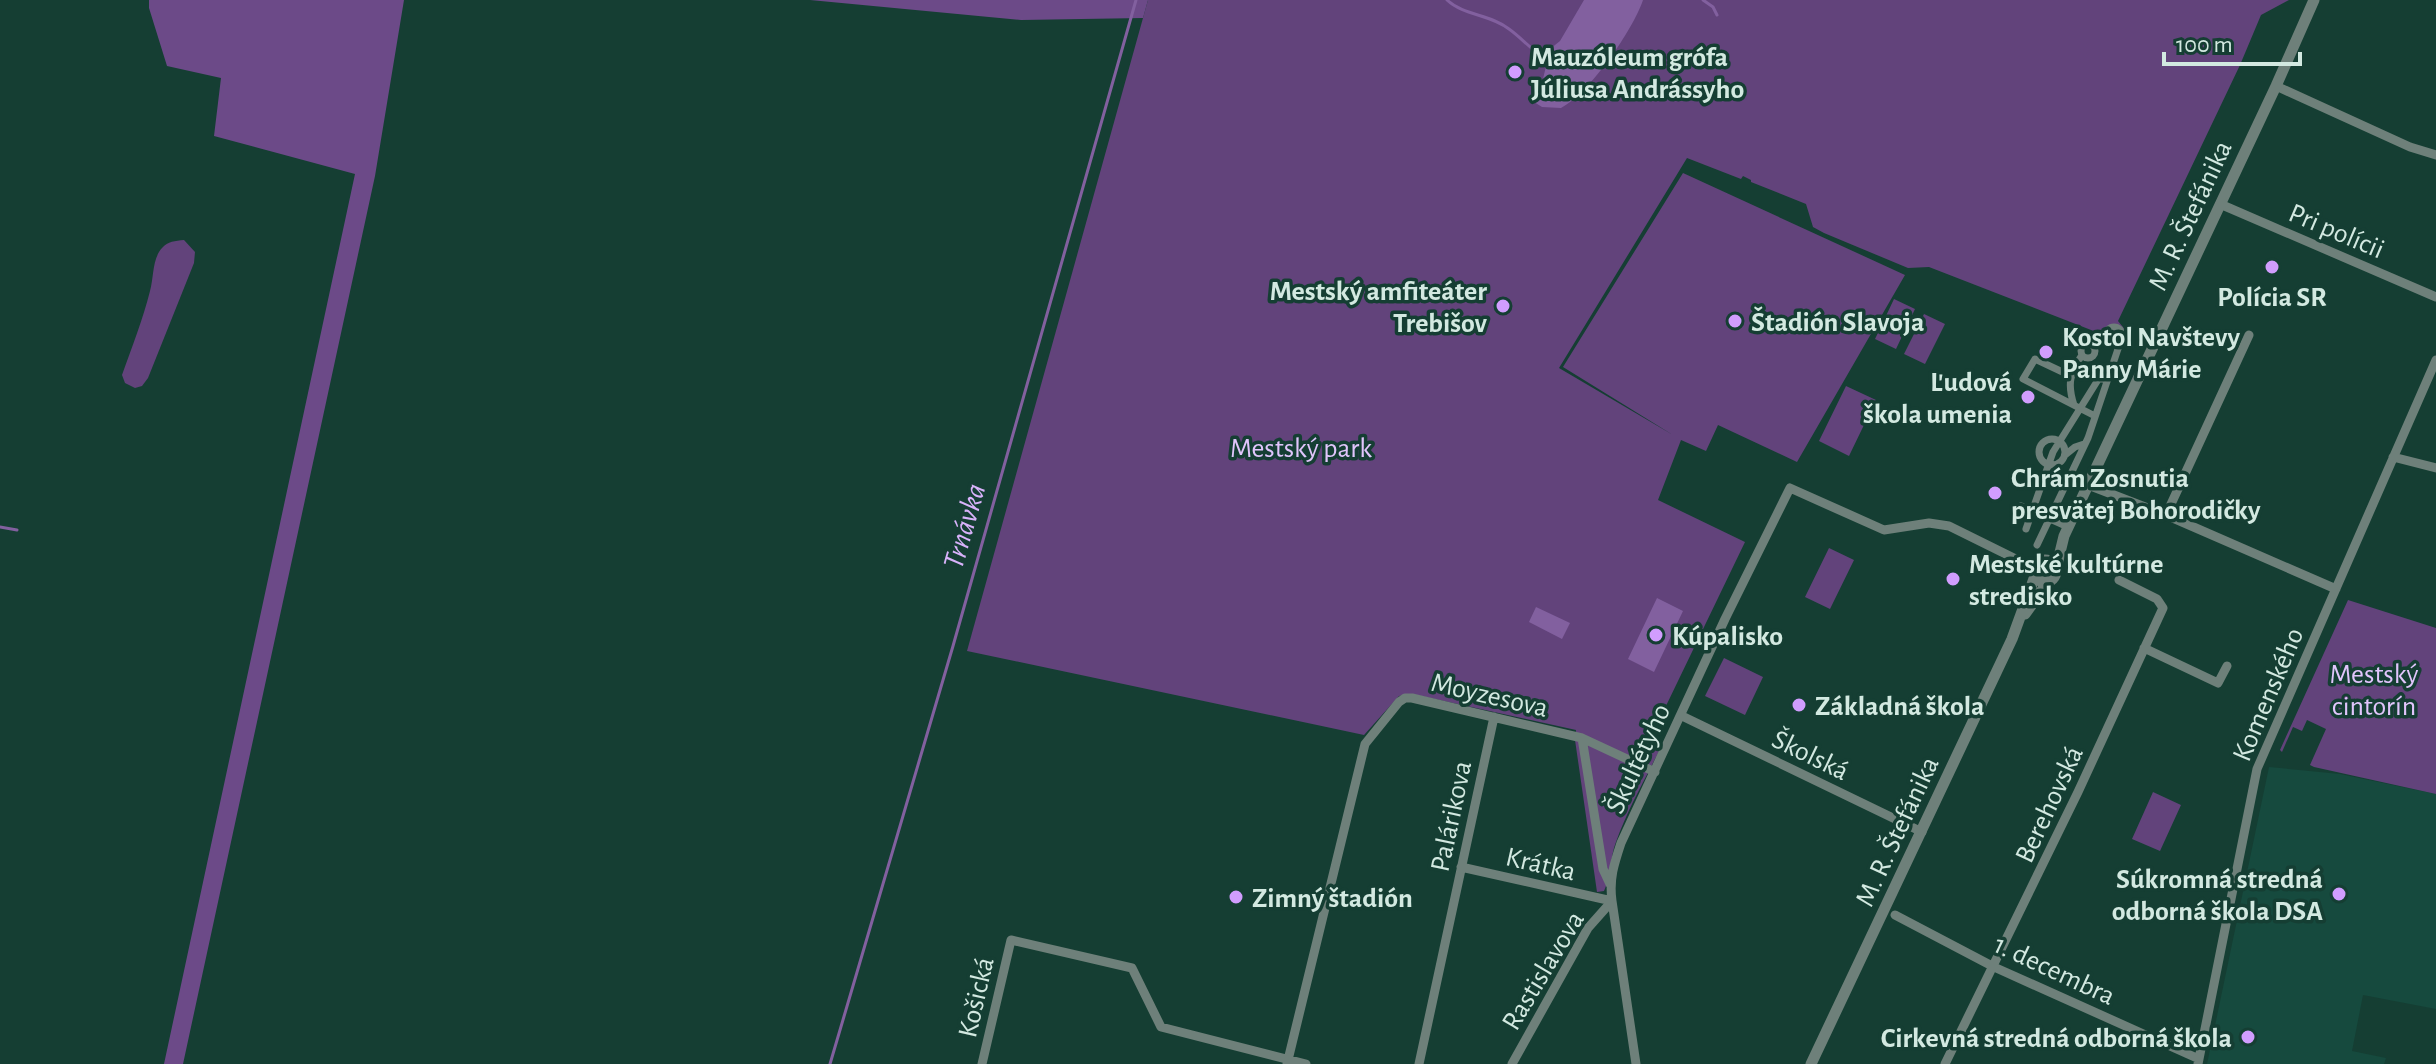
<svg xmlns="http://www.w3.org/2000/svg" width="2436" height="1064" viewBox="0 0 2436 1064" font-family="'Alegreya Sans',sans-serif">
<style>
.built{fill:#164a3e}
.green{fill:#62437b}
.forest{fill:#6c4a88}
.water{fill:#82609f}
.lines{fill:none;stroke-linecap:round;stroke-linejoin:round}
.stream{stroke:#82609f;stroke-width:3}
.pedestrian{stroke:#6e807a;stroke-width:7}
.minor{stroke:#6e807a;stroke-width:9}
.tertiary{stroke:#6e807a;stroke-width:11}
.poi-dot{fill:#d19dfe;stroke:#153e33;stroke-width:3}
.labels{text-anchor:middle;stroke-width:7;stroke-linejoin:round;paint-order:stroke}
.poi-label{font-size:28px;font-weight:bold;fill:#d3e9e1;stroke:#153e33;text-anchor:start}
.street-label{font-size:28px;fill:#d3e9e1;stroke:#153e33}
.park-label{font-size:28px;fill:#e1c5fc;stroke:#153e33}
.water-label{font-size:30px;font-style:italic;fill:#d8b2fa;stroke:#153e33}
</style>
<rect width="100%" height="100%" fill="#153e33"/>
<path class="built" d="M2269 767 2340 774 2436 794V1009L2363 995 2352 1051 2386 1058 2384 1064H2207Z"/>
<path class="green" d="M1148 0H2289L2261 15 2240 65 2118 321 2127 332V344L1929 267 1908 268 1824 233 1813 227 1806 204 1751 182V180L1743 176 1741 179 1687 158 1559 368 1673 435 1563 367 1683 173 1905 275 1797 462 1718 425 1706 451 1681 440 1658 500 1745 542 1651 737 1663 743C1647 776 1628 808 1616 842 1610 857 1611 877 1604 891L1597 892 1575 740 1576 730 1412 694 1399 696 1364 735 967 651Z
M184 240 195 252 194 263 148 378 142 386 135 388 125 383 122 375C132 347 143 319 150 291 154 277 152 259 162 248 168 241 175 241 184 240Z
M1894 299 1915 309 1896 349 1875 339Z
M1924 314 1945 324 1925 364 1904 354Z
M1846 386 1876 400 1849 456 1819 441Z
M1829 548 1854 560 1830 609 1805 597Z
M2348 600 2436 628V794L2314 767 2310 765 2326 729 2307 720 2302 731 2293 727 2282 752 2280 750Z
M1724 658 1763 677 1745 715 1705 696Z
M2153 792 2181 805 2160 851 2132 839Z"/>
<path class="forest" d="M149 0H404L375 176 183 1064H164L355 174 214 136 221 78 167 66 149 8Z
M810 0H1148L1143 18 1021 20Z"/>
<path class="water" d="M1584 0H1643C1633 30 1589 94 1561 108L1542 107 1534 102 1532 97 1543 79 1550 49 1560 41Z
M1657 598 1683 611 1654 672 1628 659Z
M1536 607 1570 623 1562 639 1529 622Z"/>
<g class="lines">
<path class="stream" d="M1447 0C1464 16 1490 14 1509 29 1523 39 1533 52 1548 60
M1703 0 1713 7 1717 15
M0 527 17 530
M830 1064 953 646 1136 0"/>
<path class="pedestrian" d="M2106 335a8 8 0 1 1 16 0a8 8 0 1 1-16 0Z
M2081 351a7 7 0 1 1 14 0a7 7 0 1 1-14 0Z
M2075 366 2102 379
M2071 376 2035 359 2023 379 2095 416
M2074 405C2067 384 2070 373 2082 355
M2039 452a13 13 0 1 1 26 0a13 13 0 1 1-26 0Z
M2065 455 2075 447 2084 444
M2021 506 2068 527
M2026 529 2053 452 2106 367
M2037 545 2088 438 2121 340"/>
<path class="minor" d="M2276 86 2410 147 2436 155
M2220 204 2436 297
M2393 457 2436 468
M2088 485 2166 515 2336 589
M2166 515 2249 335
M2144 648 2218 683 2227 666
M1682 716 1922 832
M1582 738 1603 869 1610 884
M1461 867 1612 901
M1895 915 1994 967 2199 1059
M982 1064 1011 940 1132 968 1161 1027 1306 1064
M1287 1064 1365 744 1399 702 1405 698H1412L1582 738 1655 772
M1419 1064 1494 717
M1512 1064 1588 928 1612 901
M1636 1064 1612 901C1609 879 1614 864 1621 843L1725 619 1790 488 1884 530 1929 523 1949 526 2034 568
M1945 1064 2078 792 2163 608 2157 599 2119 580
M2198 1064 2257 769 2436 360"/>
<path class="tertiary" d="M2034 571a11 11 0 1 1 22 0a11 11 0 1 1-22 0Z
M2056 569 2064 536 2276 86 2314 0
M2025 614 2048 582
M1811 1064 2012 639 2035 576"/>
</g>
<g class="poi-dot">
<circle cx="1515" cy="72" r="8"/>
<circle cx="2272" cy="267" r="8"/>
<circle cx="1503" cy="306" r="8"/>
<circle cx="1735" cy="321" r="8"/>
<circle cx="2046" cy="352" r="8"/>
<circle cx="2028" cy="397" r="8"/>
<circle cx="1995" cy="493" r="8"/>
<circle cx="1953" cy="579" r="8"/>
<circle cx="1656" cy="635" r="8"/>
<circle cx="1799" cy="705" r="8"/>
<circle cx="2339" cy="894" r="8"/>
<circle cx="1236" cy="897" r="8"/>
<circle cx="2248" cy="1037" r="8"/>
</g>
<g class="labels">
<g class="poi-label">
<text x="1531" y="66">Mauzóleum grófa<tspan x="1531" dy="32">Júliusa Andrássyho</tspan></text>
<text x="1487" y="300" text-anchor="end">Mestský amfiteáter<tspan x="1487" dy="32">Trebišov</tspan></text>
<text x="2272" y="306" text-anchor="middle">Polícia SR</text>
<text x="1751" y="331">Štadión Slavoja</text>
<text x="2062" y="346">Kostol Navštevy<tspan x="2062" dy="32">Panny Márie</tspan></text>
<text x="2012" y="391" text-anchor="end">Ľudová<tspan x="2012" dy="32">škola umenia</tspan></text>
<text x="2011" y="487">Chrám Zosnutia<tspan x="2011" dy="32">presvätej Bohorodičky</tspan></text>
<text x="1969" y="573">Mestské kultúrne<tspan x="1969" dy="32">stredisko</tspan></text>
<text x="1672" y="645">Kúpalisko</text>
<text x="1815" y="715">Základná škola</text>
<text x="2323" y="888" text-anchor="end">Súkromná stredná<tspan x="2323" dy="32">odborná škola DSA</tspan></text>
<text x="1252" y="907">Zimný štadión</text>
<text x="2232" y="1047" text-anchor="end">Cirkevná stredná odborná škola</text>
</g>
<g class="street-label">
<text transform="translate(2189 215) rotate(-65)" y="10">M. R. Štefánika</text>
<text transform="translate(2337 230) rotate(23)" y="10">Pri polícii</text>
<text transform="translate(1490 694) rotate(13)" y="10">Moyzesova</text>
<text transform="translate(2267 694) rotate(-67)" y="10">Komenského</text>
<text transform="translate(1811 754) rotate(26)" y="10">Školská</text>
<text transform="translate(1637 758) rotate(-65)" y="10">Škultétyho</text>
<text transform="translate(2048 804) rotate(-65)" y="10">Berehovská</text>
<text transform="translate(1450 816) rotate(-78)" y="10">Palárikova</text>
<text transform="translate(1896 831) rotate(-65)" y="10">M. R. Štefánika</text>
<text transform="translate(1541 863) rotate(13)" y="10">Krátka</text>
<text transform="translate(2055 969) rotate(25)" y="10">1. decembra</text>
<text transform="translate(1542 970) rotate(-59)" y="10">Rastislavova</text>
<text transform="translate(975 997) rotate(-77)" y="10">Košická</text>
</g>
<g class="park-label">
<text x="1301" y="457">Mestský park</text>
<text x="2374" y="683">Mestský<tspan x="2374" dy="32">cintorín</tspan></text>
</g>
<g class="water-label">
<text transform="translate(964 526) rotate(-74)" y="10">Trnávka</text>
</g>
</g>
<path d="M2164 52v12h136v-12" fill="none" stroke="#d3e9e1" stroke-width="4"/>
<text x="2176" y="52" font-size="24" fill="#d3e9e1" stroke="#153e33" stroke-width="6" paint-order="stroke">100 m</text>
</svg>
